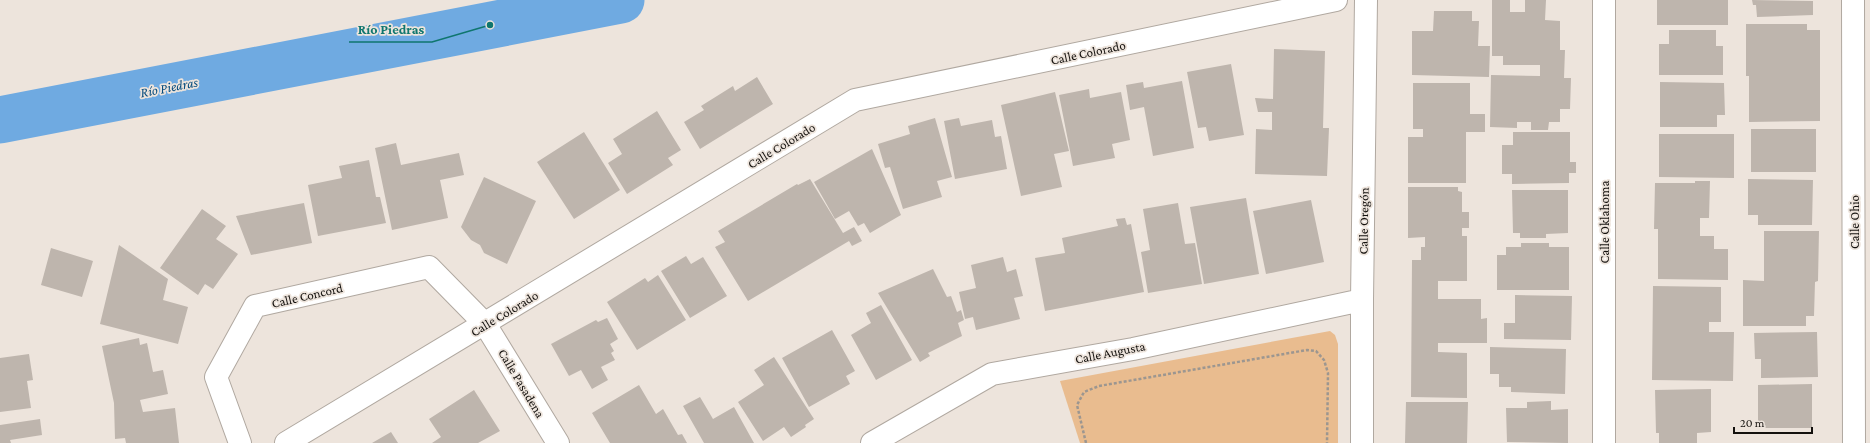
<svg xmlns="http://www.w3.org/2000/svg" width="1870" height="443" viewBox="0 0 1870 443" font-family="'Crimson Pro',serif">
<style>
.green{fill:#e9bc8f}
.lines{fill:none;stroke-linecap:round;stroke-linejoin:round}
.river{stroke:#6faae1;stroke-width:47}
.building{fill:#beb5ad}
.street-casing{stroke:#b0a8a0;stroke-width:24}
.path{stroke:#9c9690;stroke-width:2.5;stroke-dasharray:3 2;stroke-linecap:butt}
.street{stroke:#fff;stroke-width:22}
.labels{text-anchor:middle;stroke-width:3.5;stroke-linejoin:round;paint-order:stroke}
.street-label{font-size:13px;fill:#14110e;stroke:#ede4dc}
.water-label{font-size:14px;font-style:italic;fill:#044a7c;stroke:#ede4dc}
.leader{fill:none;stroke:#0f766e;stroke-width:1.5}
.callout-dot{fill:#0f766e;stroke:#ede4dc;stroke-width:1.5}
.callout-label{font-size:14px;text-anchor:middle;font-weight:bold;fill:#0f766e;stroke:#ede4dc;stroke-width:3.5;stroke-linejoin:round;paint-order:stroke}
</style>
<rect width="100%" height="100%" fill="#ede4dc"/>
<path class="green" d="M1330 331 1335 335 1338 344V443H1080L1060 381Z"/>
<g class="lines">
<path class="river" d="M0 120 621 0"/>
</g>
<path class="building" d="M1492 0H1510V12H1525V0H1546L1545 20 1560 21V50H1565L1564 78H1571L1570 109H1560V122H1549L1548 130H1531V122H1517V128L1490 127 1491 75 1540 76V65H1503V56H1492Z
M1657 0H1728V25H1657Z
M1752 0 1813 1V15L1757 17 1756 5H1753Z
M1434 11H1472V21H1479L1478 46H1490L1489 77 1412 75V31H1433Z
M1746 24H1807V30H1820V121L1749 122V76H1746Z
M1669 30H1716V46H1723V75H1659V44H1669Z
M1274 49 1325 51 1323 128H1329L1327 176 1255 174 1256 129 1272 130V112H1258L1255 98 1273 99Z
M1231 64 1244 135 1209 141 1206 127 1198 128 1187 72Z
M757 77 773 104 700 149 684 122 704 110 701 106 733 86 735 91Z
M1182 81 1194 148 1153 156 1144 107 1130 110 1126 85 1143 82 1144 88Z
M1660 82 1724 83 1725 115H1717V127H1660Z
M1413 83H1470V114H1485V132H1466V183H1408V137H1423V129H1413Z
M1089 89 1090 98 1121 92 1130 140 1112 144 1115 158 1073 166 1059 95Z
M1055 92 1069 151 1054 154 1062 187 1021 196 1001 105Z
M657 111 681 150 668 158 673 165 627 194 608 163 622 154 613 139Z
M935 118 952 177 937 181 942 197 903 209 890 167 885 168 878 144 910 134 908 126Z
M959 118 961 126 992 120 995 137 1001 136 1007 169 955 179 944 121Z
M1751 129H1816V172H1751Z
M584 132 620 190 574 219 537 162Z
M1513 132H1570V162H1576V173H1569V183L1512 184V174H1502V145H1513Z
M1659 134H1734V178L1659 177Z
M396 143 401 165 459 153 464 175 440 180 448 218 392 230 375 148Z
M872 149 901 215 870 233 864 223 858 226 849 211 835 219 814 182Z
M369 160 376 197H380L386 223 318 236 308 185 342 178 339 166Z
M484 177 536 201 507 264 484 253 480 245 471 240 461 227Z
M810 179 843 233 854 227 862 241 852 246 849 241 748 301 715 247 725 242 718 231 797 184 798 185Z
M1748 179 1813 180 1812 225H1758V215H1748Z
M1695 181H1710L1709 218H1700V236H1714V249H1728V280L1658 279V229H1654L1655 183H1695Z
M1408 187H1458V191L1462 192V212H1469V228H1462V236H1467V281H1438V299H1481V319L1487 318V343H1438V352L1467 353V398L1411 397 1412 260H1421V247H1425V237L1408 238Z
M1512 190H1568V233L1546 234V238H1520V233H1513Z
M1246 198 1259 274 1204 284 1190 207Z
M1311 200 1324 262 1266 274 1253 211Z
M304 203 312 243 251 255 236 216Z
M1178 203 1185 244 1195 243 1202 284 1148 293 1141 252 1150 250 1143 209Z
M202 209 226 226 216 239 238 254 213 289 205 284 198 295 160 268Z
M1125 218 1127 225 1131 224 1144 292 1045 311 1035 258 1065 253 1062 238 1118 226 1116 219Z
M1764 231H1819L1818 281 1815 282 1814 316H1806V326H1743V280L1764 281Z
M1521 243H1549V247H1569V290H1497V255H1506V247H1521Z
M119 245 168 279 163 300 188 307 178 344 100 324Z
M51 248 93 261 82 297 41 285Z
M686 256 691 264 703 257 727 296 690 318 661 271Z
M1003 257 1007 272 1016 269 1023 296 1014 298 1020 319 976 330 973 317 965 319 959 292 976 288 971 265Z
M933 269 947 297 951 296 957 312 961 310 964 320 958 323 962 336 928 353 930 356 920 362 878 293Z
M658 275 686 320 637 350 607 302 645 278 648 282Z
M1653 286 1721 287V322H1709V332H1734L1733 381 1652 380Z
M1515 295 1572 296 1571 340 1504 339V323H1515Z
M881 305 912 360 876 380 851 335 871 323 866 313Z
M607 318 618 339 610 344 614 351 611 353 615 360 601 367 608 380 592 389 581 370 569 376 551 344 596 320 598 322Z
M832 330 855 371 846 376 850 384 809 407 782 358Z
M1817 332 1818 377 1761 378V359H1755L1754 333Z
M139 338 140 345 147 343 153 372 163 370 168 394 140 400 143 412 175 408 179 443H126L125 438 115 439 114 403 102 346Z
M1490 347 1566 349 1565 394 1511 392V387H1499V374H1490Z
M29 354 33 380 27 381 31 408 0 412V358Z
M774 357 814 419 805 425 806 427 791 437 784 427 763 441 738 402 764 385 754 370Z
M1812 384V428H1758V385Z
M639 385 656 414 663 409 678 435 682 434 687 443H610L592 413Z
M1711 389V432L1697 433V443H1659V433H1656L1655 390Z
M474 390 500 431 478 443H432L441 437 429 419Z
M700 397 713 419 734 407 754 443H704L683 406Z
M1551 401V410L1568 409V443L1507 442 1506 408H1527V402Z
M1406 402H1468L1467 443H1405Z
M40 419 42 435 10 440 11 443H0V425Z
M391 432 398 443H372Z"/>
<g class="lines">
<defs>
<path id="street" d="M1853 0 1854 443
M240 443 216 377 255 306 429 267 485 324 558 443
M286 443 855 100 1336 0
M872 443 992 374 1133 349 1362 300
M1362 443V300L1366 0
M1604 443V0"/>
</defs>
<use href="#street" class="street-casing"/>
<path class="path" d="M1086 443 1077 405 1084 392 1099 386 1307 350 1316 351 1324 360 1328 373 1327 443"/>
<use href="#street" class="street"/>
</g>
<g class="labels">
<g class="street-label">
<text transform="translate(1088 52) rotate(-12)" y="5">Calle Colorado</text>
<text transform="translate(781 145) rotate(-31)" y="5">Calle Colorado</text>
<text transform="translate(1363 221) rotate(-89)" y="5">Calle Oregón</text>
<text transform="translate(1604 222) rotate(-90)" y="5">Calle Oklahoma</text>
<text transform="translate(1854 222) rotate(-90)" y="5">Calle Ohio</text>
<text transform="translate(307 295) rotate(-13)" y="5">Calle Concord</text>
<text transform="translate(504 313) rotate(-31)" y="5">Calle Colorado</text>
<text transform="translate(1110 352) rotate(-11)" y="5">Calle Augusta</text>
<text transform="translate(522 383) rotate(59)" y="5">Calle Pasadena</text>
</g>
<g class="water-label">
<text transform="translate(169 87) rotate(-11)" y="5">Río Piedras</text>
</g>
</g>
<path class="leader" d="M490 25L432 42H349"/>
<circle class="callout-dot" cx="490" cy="25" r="4"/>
<g class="callout-label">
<text x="391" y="34">Río Piedras</text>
</g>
<path d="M1734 427v6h78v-6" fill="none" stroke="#14110e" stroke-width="2"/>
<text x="1740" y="427" font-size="12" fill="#14110e" stroke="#ede4dc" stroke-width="3" paint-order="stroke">20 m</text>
</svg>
